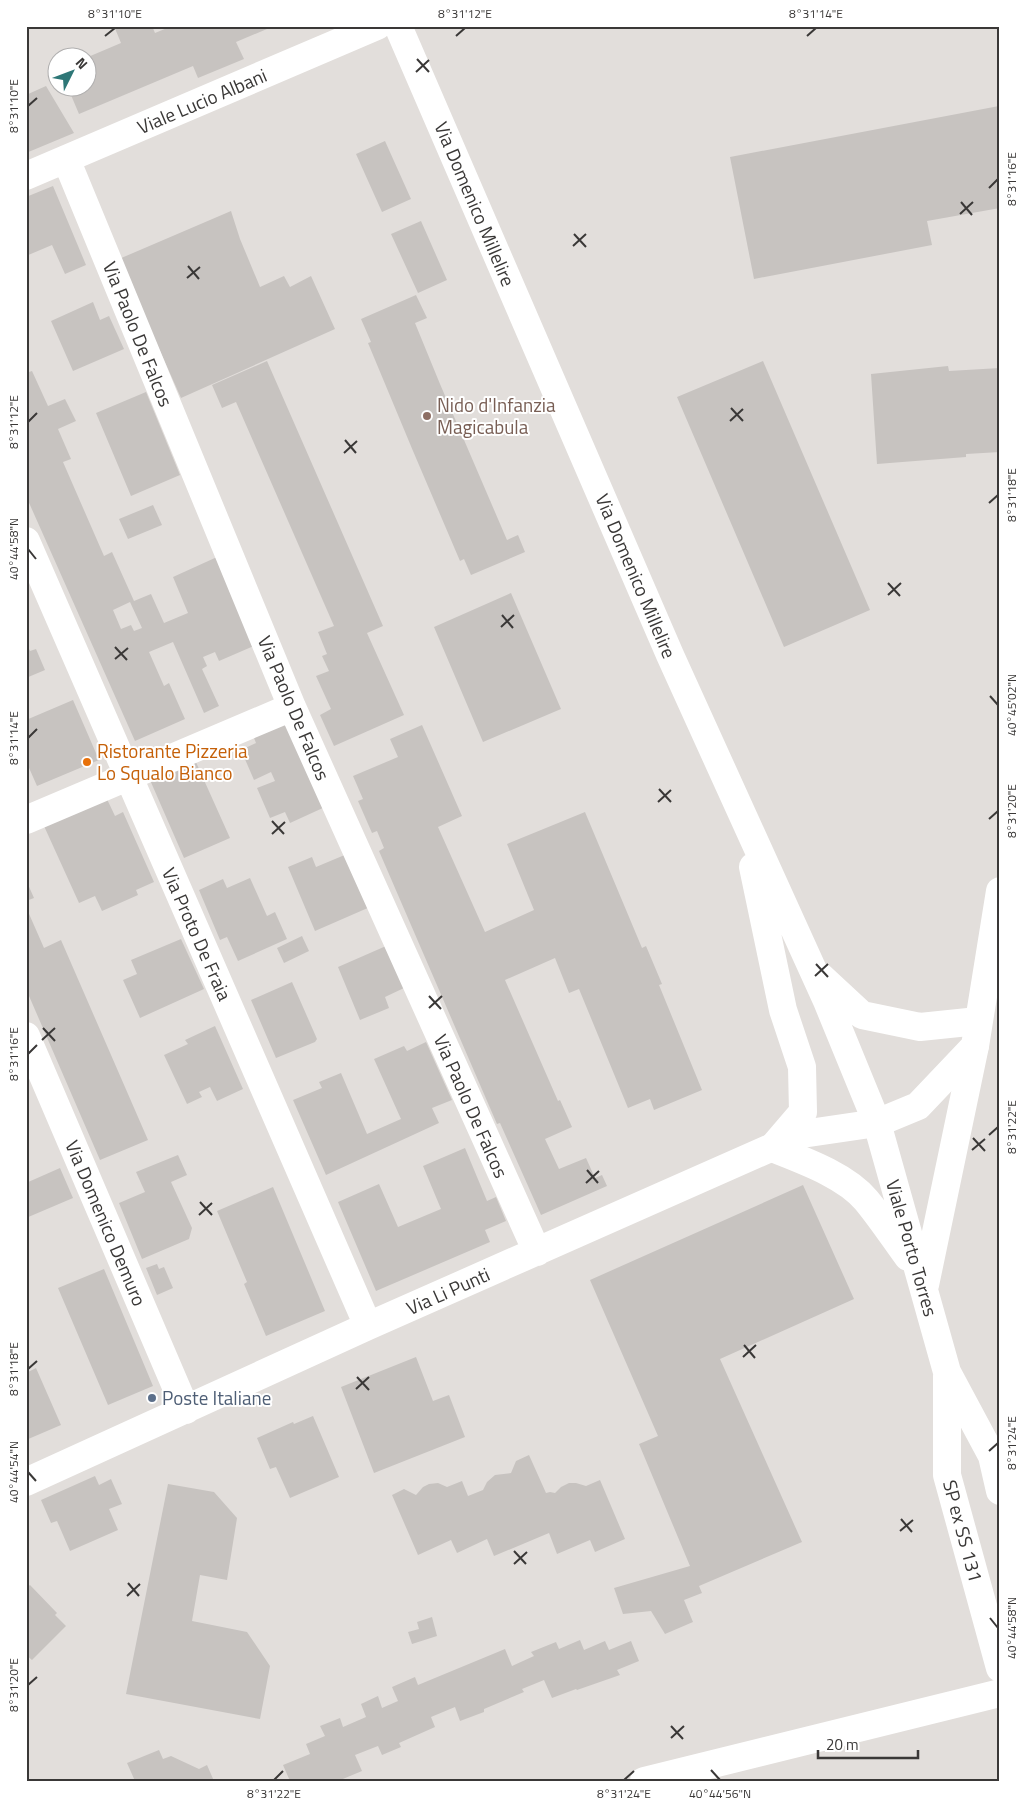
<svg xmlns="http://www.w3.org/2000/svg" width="1026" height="1807" viewBox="0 0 1026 1807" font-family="'Titillium Web',sans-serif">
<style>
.building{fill:#c7c3c0;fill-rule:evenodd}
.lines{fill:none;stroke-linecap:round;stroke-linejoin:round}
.minor{stroke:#fff;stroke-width:28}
.major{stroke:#fff;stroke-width:28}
.ticks{fill:none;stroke:#3a3837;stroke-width:2}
.education-dot{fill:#8d6e63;stroke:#fff;stroke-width:2}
.food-dot{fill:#e8710a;stroke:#fff;stroke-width:2}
.service-dot{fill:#5c6f8a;stroke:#fff;stroke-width:2}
.labels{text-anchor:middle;stroke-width:4;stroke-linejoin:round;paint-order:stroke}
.street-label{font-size:19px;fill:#3a3837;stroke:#fff}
.education-label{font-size:19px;fill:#785e54;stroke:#fff;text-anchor:start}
.food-label{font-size:19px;fill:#c56008;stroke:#fff;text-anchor:start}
.service-label{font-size:19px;fill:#4e5e75;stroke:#fff;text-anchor:start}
.neatline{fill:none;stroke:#3a3837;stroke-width:2}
.ticks-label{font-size:12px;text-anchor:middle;fill:#3a3837}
</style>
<rect width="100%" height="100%" fill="#e2dedb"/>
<path class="building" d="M114 26H152L155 33 172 26H274L236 42 244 59 198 78 193 66 79 114 68 88H88V57L121 43Z
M46 86 74 133 26 153V95Z
M999 106 1000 208 927 221 932 245 754 279 730 157Z
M385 141 411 199 382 212 356 154Z
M53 186 86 265 65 274 52 245 26 256V197Z
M231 211 240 239 260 287 284 276 290 287 311 276 335 329 181 398 119 259Z
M421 221 447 280 418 293 391 234Z
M416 295 427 318 415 323 440 384 507 540 518 535 525 552 471 575 464 559 460 561 413 451 368 343 371 342 361 319Z
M93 302 100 320 109 316 124 349 73 371 51 321Z
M267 361 383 626 367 633 404 715 334 746 320 715 331 709 316 676 329 671 322 656 327 654 318 632 334 626 236 402 222 408 212 385Z
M763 361 870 610 784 647 677 397Z
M948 366 949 371 1000 368V452L966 454V457L877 464 871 374Z
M32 371 48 406 65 399 76 421 58 429 71 459 63 462 104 556 112 552 134 601 151 594 164 623 188 613 173 577 217 557 256 645 219 661 215 652 203 657 207 666 202 669 219 706 204 713 173 642 149 652 164 686 169 683 185 719 135 741 26 496V373ZM130 602 142 628 134 631 131 625 121 629 113 610Z
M146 392 180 475 131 496 96 413Z
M153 505 162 525 128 539 119 519Z
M511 593 561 709 483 742 434 627Z
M26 643 30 651 36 649 45 670 26 678Z
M73 700 99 760 37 786 26 761V720Z
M287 718 325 807 290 823 285 812 270 818 257 788 275 781 271 772 254 780 241 750 256 743 252 733Z
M422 725 462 816 438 827 485 932 534 910 507 844 585 812 642 948 646 946 662 984 659 985 702 1090 654 1110 650 1099 628 1108 579 989 569 993 555 958 505 980 558 1101 560 1100 572 1127 545 1139 559 1169 586 1158 595 1178 602 1175 607 1186 541 1215 500 1123 497 1124 379 851 384 848 377 831 372 833 358 801 363 799 353 776 398 757 390 739Z
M195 760 230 838 184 858 150 780Z
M106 797 115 816 123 812 154 882 136 890 138 895 102 911 95 896 79 903 44 826Z
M347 854 370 907 315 931 288 867 312 857 316 867Z
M250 878 267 916 275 912 287 939 238 961 227 937 220 940 199 890 223 879 227 888Z
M26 880 34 898 26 901Z
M26 907 44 948 61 940 148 1140 100 1160 26 989Z
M302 936 309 951 284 963 277 948Z
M181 939 204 989 140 1018 123 980 137 974 131 960Z
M386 946 404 988 385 997 389 1008 360 1020 338 967Z
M292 982 317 1039 315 1042 276 1058 251 1000Z
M215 1026 243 1089 217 1101 210 1087 199 1092 202 1097 187 1104 164 1055 188 1044 185 1040Z
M426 1042 452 1100 432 1108 439 1123 326 1175 293 1100 322 1088 319 1082 341 1073 367 1134 401 1119 374 1059 404 1046 407 1051Z
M465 1148 487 1201 496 1197 506 1221 485 1230 490 1242 376 1291 338 1202 379 1184 398 1227 441 1209 423 1166Z
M178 1155 187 1175 171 1182 192 1228 189 1239 142 1259 119 1203 145 1192 136 1172Z
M60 1168 73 1198 26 1218V1183Z
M803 1185 854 1299 720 1359 802 1542 699 1586 702 1593 684 1600 693 1622 665 1634 651 1611 623 1614 614 1588 690 1566 639 1444 658 1436 590 1280Z
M273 1187 325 1311 266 1336 244 1284 247 1282 217 1211Z
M157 1264 159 1269 164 1267 173 1288 157 1295 146 1268Z
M104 1269 153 1386 108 1405 58 1288Z
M416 1357 433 1401 449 1395 465 1437 374 1473 341 1387Z
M36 1368 61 1425 26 1440V1373Z
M313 1416 339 1477 290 1498 276 1467 270 1469 257 1438 293 1422 294 1424Z
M529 1455 546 1493 550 1492 555 1493 561 1487 569 1483H576L586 1486 600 1480 625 1539 595 1552 590 1540 557 1554 549 1533 494 1556 487 1539 457 1553 451 1540 418 1555 392 1495 404 1489 416 1495 423 1487 429 1484 438 1483 447 1487 462 1481 468 1496 483 1490 487 1482 495 1475 511 1473 516 1461Z
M95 1476 99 1485 111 1479 122 1504 109 1509 118 1530 70 1551 57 1521 51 1523 41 1500Z
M168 1484 214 1492 237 1518 227 1580 200 1575 192 1621 247 1632 270 1666 260 1719 126 1694Z
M30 1585 57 1613 55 1615 66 1626 32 1660 26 1655V1588Z
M432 1617 437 1636 412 1644 408 1632 419 1629 417 1622Z
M580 1640 584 1650 605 1641 609 1650 631 1641 639 1661 617 1670 620 1675 577 1690 576 1689 552 1698 544 1680 522 1689 524 1692 484 1709V1712L460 1721 455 1707 431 1717 435 1727 399 1743 401 1747 382 1755 378 1746 355 1755 362 1771 338 1781H290L283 1765 310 1754 306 1744 325 1736 320 1726 340 1718 343 1727 366 1717 361 1704 378 1696 382 1708 398 1701 392 1687 415 1677 418 1685 505 1649 512 1666 534 1656 531 1652 556 1642 559 1649Z
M159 1750 163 1759 171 1756 199 1769 207 1765 214 1781H135L127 1763Z"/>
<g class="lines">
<path class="minor" d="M66 159 292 707 537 1252
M26 176 377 26
M26 541 368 1326
M26 820 292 707
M26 1036 186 1410
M26 1482 368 1326 802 1134 877 1123 918 1106 975 1046 1000 891
M644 1781 1000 1693"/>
<path class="major" d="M398 26 670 655 827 1001 877 1123 947 1372 992 1456 1000 1491
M753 867 783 1010 802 1067 803 1112 772 1148C802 1160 845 1175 866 1200 881 1218 894 1238 908 1257
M821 977 862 1015 920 1027 978 1021
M925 1285 975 1046
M947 1376V1475L1000 1668"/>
</g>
<path class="ticks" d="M105 36 115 28M456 36 465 28M807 36 816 28M417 59 429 72M416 72 429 60M28 106 37 98M989 188 998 179M961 202 972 215M960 214 973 202M574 234 586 247M573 246 586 234M188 266 199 279M187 278 200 267M731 408 743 421M730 421 743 409M28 422 37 413M345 440 356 453M344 453 357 441M989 503 998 495M28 549 36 559M888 583 900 596M888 595 901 583M502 615 513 628M501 627 514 615M115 647 127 660M115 659 128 648M990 696 998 705M28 738 37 729M659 789 671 802M658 802 671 790M989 819 998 811M272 821 284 834M272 834 285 822M816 964 828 977M815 976 828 964M429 996 441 1009M429 1008 442 996M43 1028 55 1041M42 1040 55 1028M28 1054 37 1045M989 1135 998 1127M973 1138 985 1151M972 1150 985 1139M587 1170 598 1183M586 1183 599 1171M200 1202 212 1215M199 1215 212 1203M744 1345 755 1358M743 1357 756 1345M28 1369 37 1361M357 1377 369 1390M356 1389 369 1377M989 1451 998 1443M28 1472 36 1481M901 1519 912 1532M900 1531 913 1520M514 1551 526 1564M514 1564 527 1552M128 1583 139 1596M127 1596 140 1584M990 1618 998 1628M28 1685 37 1677M671 1726 683 1739M671 1738 684 1726M711 1770 720 1780M274 1780 283 1771M624 1780 634 1771"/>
<circle class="education-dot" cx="427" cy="416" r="5"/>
<circle class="food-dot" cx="87" cy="762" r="5"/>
<circle class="service-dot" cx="152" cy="1398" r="5"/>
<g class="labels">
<g class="street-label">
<text transform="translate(202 101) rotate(-23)" y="7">Viale Lucio Albani</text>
<text transform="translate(475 204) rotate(67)" y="7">Via Domenico Millelire</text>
<text transform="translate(138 334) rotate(68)" y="7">Via Paolo De Falcos</text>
<text transform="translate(636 576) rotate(67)" y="7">Via Domenico Millelire</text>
<text transform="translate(294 708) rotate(67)" y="7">Via Paolo De Falcos</text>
<text transform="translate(197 934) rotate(66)" y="7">Via Proto De Fraia</text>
<text transform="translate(471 1106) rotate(66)" y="7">Via Paolo De Falcos</text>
<text transform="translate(106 1223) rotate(67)" y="7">Via Domenico Demuro</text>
<text transform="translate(912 1248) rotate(74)" y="7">Viale Porto Torres</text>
<text transform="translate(448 1291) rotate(-24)" y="7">Via Li Punti</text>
<text transform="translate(963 1531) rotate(75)" y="7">SP ex SS 131</text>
</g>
<g class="education-label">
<text x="437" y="412">Nido d'Infanzia<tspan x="437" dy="22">Magicabula</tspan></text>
</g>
<g class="food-label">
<text x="97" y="758">Ristorante Pizzeria<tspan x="97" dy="22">Lo Squalo Bianco</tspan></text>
</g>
<g class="service-label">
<text x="162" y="1405">Poste Italiane</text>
</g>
</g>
<rect width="1026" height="1807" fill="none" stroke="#ffffff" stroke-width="55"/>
<g transform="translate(72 72) rotate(48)"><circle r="24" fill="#ffffff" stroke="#b0afaf"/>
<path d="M0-4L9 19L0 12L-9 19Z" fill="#2e7777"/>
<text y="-8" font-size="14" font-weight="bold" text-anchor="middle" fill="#3a3837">N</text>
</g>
<path d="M818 1750v8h100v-8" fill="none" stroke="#3a3837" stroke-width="2.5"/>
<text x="826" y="1750" font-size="15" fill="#3a3837" stroke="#ffffff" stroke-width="4" paint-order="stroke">20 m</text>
<rect x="28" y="28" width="970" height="1752" class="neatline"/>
<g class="ticks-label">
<text x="115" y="18">8°31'10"E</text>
<text x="465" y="18">8°31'12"E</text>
<text x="816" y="18">8°31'14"E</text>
<text transform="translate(14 106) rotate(-90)" y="4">8°31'10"E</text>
<text transform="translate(1012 179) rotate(-90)" y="4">8°31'16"E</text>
<text transform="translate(14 422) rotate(-90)" y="4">8°31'12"E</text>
<text transform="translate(1012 495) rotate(-90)" y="4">8°31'18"E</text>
<text transform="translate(14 549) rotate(-90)" y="4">40°44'58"N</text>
<text transform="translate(1012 705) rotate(-90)" y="4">40°45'02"N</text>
<text transform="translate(14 738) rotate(-90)" y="4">8°31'14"E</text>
<text transform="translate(1012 811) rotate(-90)" y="4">8°31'20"E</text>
<text transform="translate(14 1054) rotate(-90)" y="4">8°31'16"E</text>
<text transform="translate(1012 1127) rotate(-90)" y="4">8°31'22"E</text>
<text transform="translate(14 1369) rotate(-90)" y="4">8°31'18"E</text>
<text transform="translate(1012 1443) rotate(-90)" y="4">8°31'24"E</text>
<text transform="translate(14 1472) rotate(-90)" y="4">40°44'54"N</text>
<text transform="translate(1012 1628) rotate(-90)" y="4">40°44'58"N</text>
<text transform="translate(14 1685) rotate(-90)" y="4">8°31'20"E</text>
<text x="274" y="1798">8°31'22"E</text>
<text x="624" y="1798">8°31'24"E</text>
<text x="720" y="1798">40°44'56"N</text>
</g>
</svg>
